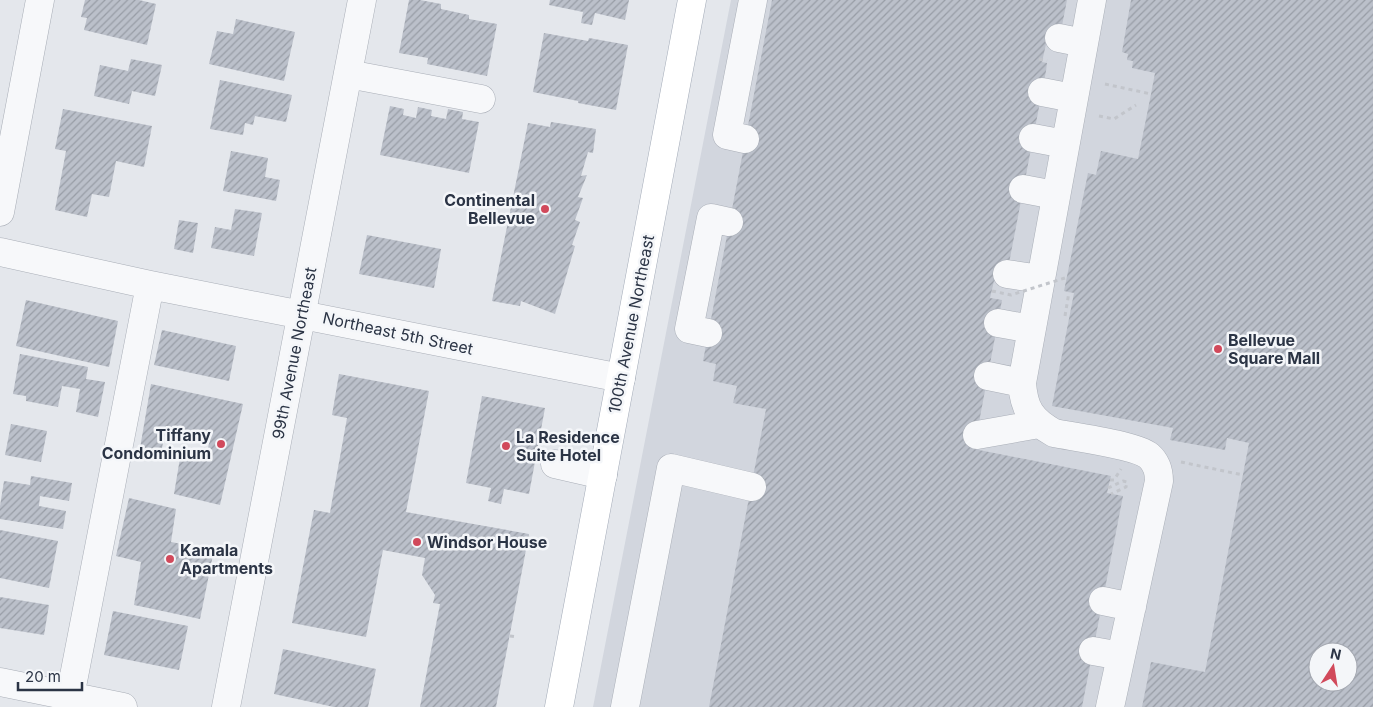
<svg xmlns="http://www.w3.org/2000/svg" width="1373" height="707" viewBox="0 0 1373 707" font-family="Inter,sans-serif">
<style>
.built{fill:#d2d6de;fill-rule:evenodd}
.building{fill:url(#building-hatch);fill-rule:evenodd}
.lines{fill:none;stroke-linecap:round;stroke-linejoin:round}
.minor-casing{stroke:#a9aeb7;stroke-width:29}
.major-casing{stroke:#a3abb8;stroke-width:29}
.path{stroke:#c2c5cb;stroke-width:3;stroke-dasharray:4 4;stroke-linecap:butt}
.minor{stroke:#f7f8fa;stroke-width:28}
.major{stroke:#fff;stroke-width:28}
.path-bridge{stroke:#c2c5cb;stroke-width:3;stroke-dasharray:4 4;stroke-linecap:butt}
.poi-dot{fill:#d1495b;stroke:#f4f6f9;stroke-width:2}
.labels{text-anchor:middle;stroke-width:5;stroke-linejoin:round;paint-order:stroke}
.poi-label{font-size:16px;font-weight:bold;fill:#2b3445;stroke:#f4f6f9;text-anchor:start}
.street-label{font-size:16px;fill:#2b3445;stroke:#f4f6f9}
</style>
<defs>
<pattern id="building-hatch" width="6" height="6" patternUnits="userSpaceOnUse" patternTransform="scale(1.25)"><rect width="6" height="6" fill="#bbc0ca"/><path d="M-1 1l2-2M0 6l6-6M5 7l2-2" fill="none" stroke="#989da6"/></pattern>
</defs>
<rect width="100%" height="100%" fill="#e4e7ec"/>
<path class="built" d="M731 0H1373V707H593ZM1318 652H1348V682H1318Z"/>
<path class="building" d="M85 0H139L156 4 147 45 84 30 87 18 81 17Z
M409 0H420L441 4V9L469 15V19L497 24 487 76 427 64 428 58 399 53Z
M550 0H629L625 20 595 13 592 25 581 23 583 12 549 5Z
M772 0H1067L1058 46 1046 44 1042 62 1047 63 1046 71 1005 284 994 281 990 298 1002 300 974 449 1111 476 1107 493 1123 496 1082 707H709L766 409 733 403 737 386 713 381 716 364 703 361Z
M1131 0H1373V707H1142L1151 662 1205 672 1249 443 1227 438 1225 450 1170 440 1173 428 1052 406 1074 293 1064 291 1088 173 1096 175 1101 151 1138 159 1151 94 1155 73 1132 68 1133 61 1127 60 1128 54 1122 52ZM1318 652H1348V682H1318Z
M236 19 295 32 284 81 209 64 217 31 233 34Z
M544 33 588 41 589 38 628 45 616 110 578 103V101L533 92Z
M131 59 162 65 155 96 132 91 129 104 94 96 100 65 128 71Z
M220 80 292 95 286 122 255 116 253 125 245 123 243 135 210 129Z
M390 106 404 109 403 115 416 118 418 107 432 110 431 116 446 119 448 109 463 112 462 119 479 122 469 173 380 155Z
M63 109 152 126 144 167 116 161 109 197 92 194 87 217 55 210 66 151 55 149Z
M551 122 596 129 593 153 588 152 581 176 587 175 578 197 583 198 575 220 580 222 572 245 575 246 555 314 521 301 520 306 492 301 528 123 550 127Z
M231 151 268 158 265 177 280 180 276 201 223 191Z
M235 209 262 213 254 256 211 248 215 227 231 230Z
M179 220 198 223 193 253 174 249Z
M367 235 441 249 434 288 359 274Z
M26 300 118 321 109 367 16 346Z
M162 330 236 346 229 381 154 365Z
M20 354 88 367 86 379 105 382 98 417 76 412 80 389 62 386 58 407 26 401V396L13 394Z
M339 374 429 391 406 512 529 534 496 707H420L440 604 433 603 435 595 422 575 425 558 383 550 366 637 292 623 314 510 330 513 332 501 347 418 332 415Z
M151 384 243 404 220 505 174 494 180 458 205 461 211 435 166 426 160 459 139 454Z
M482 396 545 408 529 494 504 489 501 504 488 501 491 488 466 483Z
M11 424 47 431 41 462 5 455Z
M31 476 72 483 69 501 40 496 39 506 66 511 63 529 0 519V506L4 481 30 485Z
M129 498 176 509 171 542 214 550 200 619 134 605 141 562 116 556Z
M0 530 58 541 49 588 0 578Z
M0 597 49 605 44 635 0 628Z
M113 611 188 626 179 670 104 655Z
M283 649 376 669 368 707H334L274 694Z"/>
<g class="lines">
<defs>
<path id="minor" d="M1092 0 1022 383C1024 409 1031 420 1054 433 1074 437 1136 445 1149 456 1157 463 1159 471 1159 481L1110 707
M1059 38 1084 43
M348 74 481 99
M1042 92 1073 98
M1033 138 1065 144
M745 139 727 135 753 0
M1023 189 1055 195
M0 212 40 0
M0 252 150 285 621 378
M1007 274 1040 279
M998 323 1031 329
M708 333 689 329 711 218 729 222
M988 376 1022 383
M977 435 1039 424
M555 464 603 475
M1103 601 1132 607
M1093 651 1121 656
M0 682 123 707
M68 707 150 285
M226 707 362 0
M625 707 671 468 752 487"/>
<path id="major" d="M559 707 692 0"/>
</defs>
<use href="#minor" class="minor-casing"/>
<use href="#major" class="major-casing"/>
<path class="path" d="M1039 59 1047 61
M1105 84 1151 94
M1099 116 1114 119 1136 105
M1065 316 1069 292
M1181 462 1243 475
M1110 480H1114L1121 469
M1108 488 1123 481 1127 482 1126 487 1111 494
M510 636 517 637"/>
<use href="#minor" class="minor"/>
<use href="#major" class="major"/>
<path class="path-bridge" d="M992 291 1011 295 1068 277"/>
</g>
<g class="poi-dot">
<circle cx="545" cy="209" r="5"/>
<circle cx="1218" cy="349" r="5"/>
<circle cx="221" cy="444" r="5"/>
<circle cx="506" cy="446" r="5"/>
<circle cx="417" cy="542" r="5"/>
<circle cx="170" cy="559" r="5"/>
</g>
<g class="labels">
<g class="poi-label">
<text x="535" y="206" text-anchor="end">Continental<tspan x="535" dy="18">Bellevue</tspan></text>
<text x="1228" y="346">Bellevue<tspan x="1228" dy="18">Square Mall</tspan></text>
<text x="211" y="441" text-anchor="end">Tiffany<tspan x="211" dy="18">Condominium</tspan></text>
<text x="516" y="443">La Residence<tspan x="516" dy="18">Suite Hotel</tspan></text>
<text x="427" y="548">Windsor House</text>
<text x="180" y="556">Kamala<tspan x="180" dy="18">Apartments</tspan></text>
</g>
<g class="street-label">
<text transform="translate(631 324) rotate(-79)" y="6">100th Avenue Northeast</text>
<text transform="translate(398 333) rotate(12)" y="6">Northeast 5th Street</text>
<text transform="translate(294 353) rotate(-79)" y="6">99th Avenue Northeast</text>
</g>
</g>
<g transform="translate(1333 667) rotate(12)"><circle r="24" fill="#f4f6f9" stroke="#a4a8b1"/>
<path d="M0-4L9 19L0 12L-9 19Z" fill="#d1495b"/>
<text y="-8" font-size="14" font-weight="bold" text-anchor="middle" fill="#2b3445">N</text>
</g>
<path d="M18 682v8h64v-8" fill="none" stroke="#2b3445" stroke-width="2.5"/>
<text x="25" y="682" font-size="15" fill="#2b3445" stroke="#f4f6f9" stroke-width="4" paint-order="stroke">20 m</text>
</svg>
